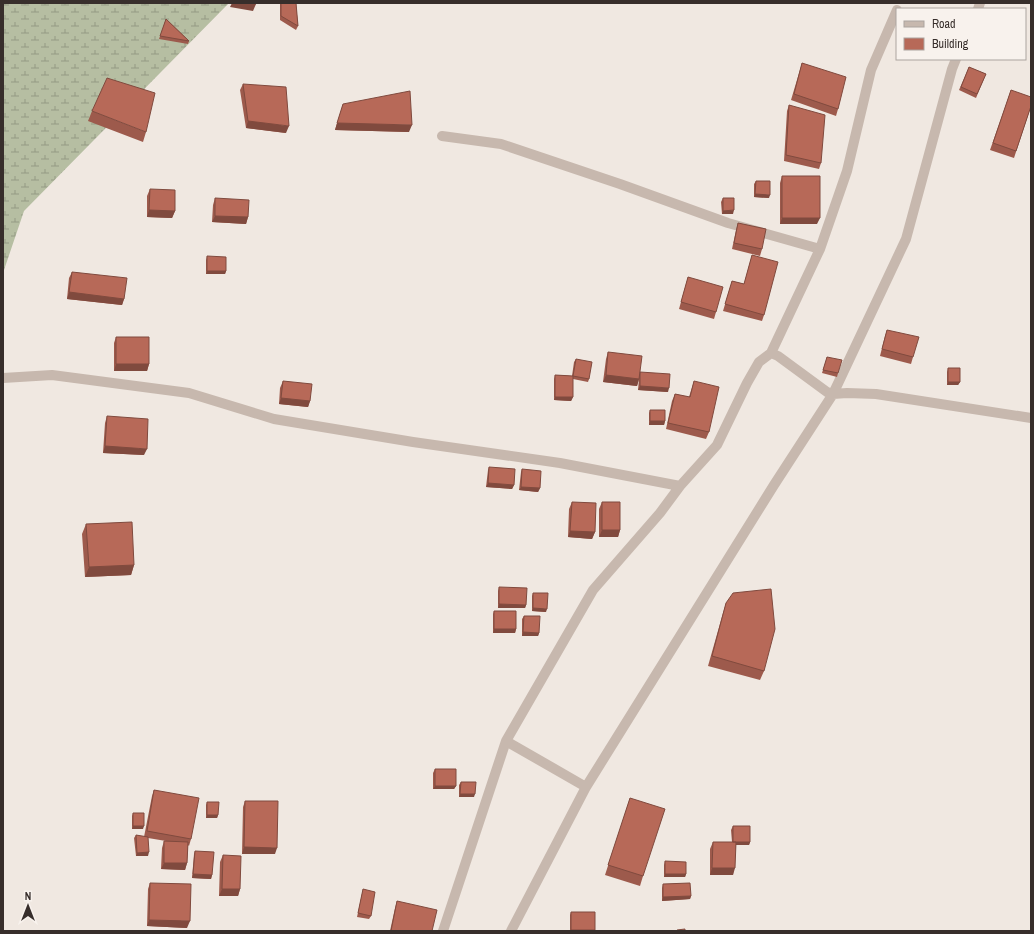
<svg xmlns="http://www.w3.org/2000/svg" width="1034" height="934" viewBox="0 0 1034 934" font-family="'Archivo Narrow',sans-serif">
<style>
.wetland{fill:url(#wetland-marsh)}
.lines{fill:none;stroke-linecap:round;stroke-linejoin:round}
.minor{stroke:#c7b8ae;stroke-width:10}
.wall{fill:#9d5a4c}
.shaded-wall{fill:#804a3e}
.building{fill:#b76958;stroke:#804a3e}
</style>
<defs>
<pattern id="wetland-marsh" width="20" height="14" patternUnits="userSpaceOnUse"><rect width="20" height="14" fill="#b6bea2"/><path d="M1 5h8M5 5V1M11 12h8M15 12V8" fill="none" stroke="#959b84"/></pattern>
</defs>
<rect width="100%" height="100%" fill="#f0e8e1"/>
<path class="wetland" d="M3 3H229L24 211 3 273Z"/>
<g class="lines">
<path class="minor" d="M978 9 980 3
M442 136 501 144 620 184 728 223 820 249
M771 353 820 249 847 171 871 70 897 10
M3 378 52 375 189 393 274 419 413 442 560 463 680 486 717 445 747 383 759 362 771 353 778 356 827 392 833 394 847 393 876 394 1031 418
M506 741 586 787
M443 931 506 741 593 590 660 513 680 486
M511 931 586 787 774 485 833 394 906 239 952 69 956 59"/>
</g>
<path class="wall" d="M280 3H296L298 26 296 30 280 20Z
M166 19 189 41 188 44 159 39Z
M802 63 838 109 836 116 791 100Z
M969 67 986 74 976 98 959 90Z
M243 84 286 133 246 128 240 90Z
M1011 90 1031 106 1014 158 990 150Z
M343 104 409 132 335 130Z
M789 105 821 163 819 169 784 161 787 111Z
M92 111 146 132 143 142 88 121Z
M782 176 817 224H780V183Z
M756 181 769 198 754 197V184Z
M150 189 175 211 172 218 147 217V196Z
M215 198 248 217 246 224 212 222 213 205Z
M723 198 733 214H722L721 202Z
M738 223 762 249 760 256 732 249 736 230Z
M752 255 764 315 762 321 723 311 732 281 744 284Z
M207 256 226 271 225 274H206V260Z
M72 272 124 299 122 305 67 299 69 278Z
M688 277 716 312 714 319 679 309Z
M887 330 913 357 911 364 880 356 885 336Z
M116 337 149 364 147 371H114V343Z
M608 352 640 374V372L668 392 638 390 639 379 637 386 603 382 606 359Z
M827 357 838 373 837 377 822 373Z
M576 359 589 379 588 382 573 379V397L571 401 554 400V379L555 375 572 376 574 362Z
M948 368 960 382 958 385H947V372Z
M283 381 310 401 308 407 279 404 280 388Z
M694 381 709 432 706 439 666 429 672 401 675 394 689 397Z
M650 410 665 421 664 425H649V413Z
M107 416 144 455 103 453 105 423Z
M489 467 514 485 512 489 486 487 488 470Z
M522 469 540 488 538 492 519 490 521 472Z
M572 502 595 532 592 539 568 537 569 509Z
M602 502 620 530 618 537H599V509Z
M86 524 134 565 131 575 85 577 82 534Z
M499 587 526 605 525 608H498V591Z
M533 593 546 612 532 611V596Z
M726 603 764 671 760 680 708 666 723 613Z
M494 611 516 629 515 633H493V614Z
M524 616 539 633 538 636H522V619Z
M435 769 456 786 454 789H433V773Z
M461 782 474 797H459V785Z
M154 790 191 839 189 846 188 845 187 863 185 870 161 869 162 848 164 841H166L148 838V856H136L134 838 136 835 144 837 152 796Z
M630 798 643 876 640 886 605 875Z
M245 801 275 854H242L243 807Z
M207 802 218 815 217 818H206V805Z
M133 813 143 829H132V816Z
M733 826 750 842 749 845H736L733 875H710V849L713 842H732L731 830Z
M195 851 212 875 211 879 192 878 194 854Z
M223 855 240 889 238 896H219L220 862Z
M665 861 686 874 685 877H664V865Z
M150 883 187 928 147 926 148 889Z
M663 884 691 896 690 899 662 901V888Z
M363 889 371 916 369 919 357 917Z
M397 901 432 931H390L395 908Z
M571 912 594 931H570V915Z"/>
<path class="shaded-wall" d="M232 3H248L256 4 253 11 230 7Z
M248 121 289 126 286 133 246 128Z
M337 123 412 125 409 132 335 130Z
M755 194 770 195 769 198 754 197Z
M149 210 175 211 172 218 147 217Z
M734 210 733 214H722L723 211Z
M215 216 248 217 246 224 212 222Z
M782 218H820L817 224H780Z
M207 271H226L225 274H206Z
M69 292 124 299 122 305 67 299Z
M116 364H149L147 371H114Z
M606 375 639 379 637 386 603 382Z
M948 382H960L958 385H947Z
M640 386 669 388 668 392 638 390Z
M555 397H573L571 401 554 400Z
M281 398 310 401 308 407 279 404Z
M650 421H665L664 425H649Z
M105 446 147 449 144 455 103 453Z
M488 483 514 485 512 489 486 487Z
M521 487 540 488 538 492 519 490Z
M602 530H620L618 537H599Z
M570 531 595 532 592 539 568 537Z
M134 565 131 575 85 577 89 567Z
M499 604 526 605 525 608H498Z
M533 608 547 609 546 612 532 611Z
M494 629H516L515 633H493Z
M523 632 539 633 538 636H522Z
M435 786H456L454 789H433Z
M460 794H475L474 797H459Z
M207 815H218L217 818H206Z
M133 826H144L143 829H132Z
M733 842H750L749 845H732Z
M244 847 277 848 275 854H242Z
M149 852 148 856H136L137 853Z
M164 863H187L185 870 161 869Z
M712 868H735L733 875H710Z
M193 874 212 875 211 879 192 878Z
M665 874H686L685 877H664Z
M222 889H240L238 896H219Z
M691 896 690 899 662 901 663 897Z
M149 920 190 921 187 928 147 926Z
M571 930H595L594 931H571Z"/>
<path class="building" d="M248 3H256V4Z
M281 3H296L298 26 281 16Z
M166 19 189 41 160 36Z
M802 63 846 77 838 109 794 94Z
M969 67 986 74 977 94 961 87Z
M107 78 155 93 146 132 92 111Z
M243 84 286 87 289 126 248 121Z
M1011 90 1031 97V106L1016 151 993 143Z
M410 91 412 125 337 123 343 104Z
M789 105 825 115 821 163 786 155Z
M782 176H820V218H782Z
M756 181H770V195L755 194Z
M150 189 175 190V211L149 210Z
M215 198 249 200 248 217 215 216Z
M723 198H734V210L723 211Z
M738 223 766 229 762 249 734 243Z
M752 255 778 262 764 315 725 304 732 281 744 284Z
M207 256 226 257V271H207Z
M72 272 127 278 124 299 69 292Z
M688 277 723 287 716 312 681 302Z
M887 330 919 337 913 357 882 349Z
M116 337H149V364H116Z
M608 352 642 356 639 379 606 375Z
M827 357 842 360 838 373 823 370Z
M576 359 592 362 589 379 573 376V397H555V375L573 376Z
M948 368H960V382H948Z
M640 372 670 374 669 388 640 386Z
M283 381 312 384 310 401 281 398Z
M694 381 719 387 709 432 668 423 675 394 690 397Z
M650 410H665V421H650Z
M107 416 148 419 147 449 105 446Z
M489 467 515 469 514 485 488 483Z
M522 469 541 471 540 488 521 487Z
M572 502 596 503 595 532 570 531Z
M602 502H620V530H602Z
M132 522 134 565 89 567 86 524Z
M499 587 527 588 526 605 499 604Z
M771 589 775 629 764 671 712 656 726 603 733 593Z
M533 593H548L547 609 533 608Z
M494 611H516V629H494Z
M524 616H540L539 633 523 632Z
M435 769H456V786H435Z
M461 782H476L475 794H460Z
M154 790 199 798 191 839 147 831Z
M630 798 665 809 643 876 608 865Z
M245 801H278L277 848 244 847Z
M207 802H219L218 815H207Z
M133 813H144V826H133Z
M733 826H750V842H733Z
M136 835 148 837 149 852 137 853Z
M164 841 188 842 187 863H164Z
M713 842H736L735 868H712Z
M195 851 214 852 212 875 193 874Z
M223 855 241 856 240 889H222Z
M665 861 686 862V874H665Z
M150 883 191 884 190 921 149 920Z
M690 883 691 896 663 897V884Z
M363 889 375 892 371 916 358 913Z
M397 901 437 910 432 931H391Z
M571 912H595V930H571Z
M685 929V931H677V930Z"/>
<rect width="1034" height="934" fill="none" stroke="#372e2b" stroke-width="8"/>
<rect x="896" y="8" width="130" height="52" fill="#f8f2ed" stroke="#aba49f"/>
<rect x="904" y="21" width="20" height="6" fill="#c7b8ae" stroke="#aba49f"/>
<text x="932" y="28" font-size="12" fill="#372e2b">Road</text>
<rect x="904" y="38" width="20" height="12" fill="#b76958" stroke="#aba49f"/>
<text x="932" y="48" font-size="12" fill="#372e2b">Building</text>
<g transform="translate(28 906)" stroke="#f8f2ed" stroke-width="3" paint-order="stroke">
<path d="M0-3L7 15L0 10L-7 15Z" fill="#372e2b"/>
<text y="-6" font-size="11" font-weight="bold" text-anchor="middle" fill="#372e2b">N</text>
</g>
</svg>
